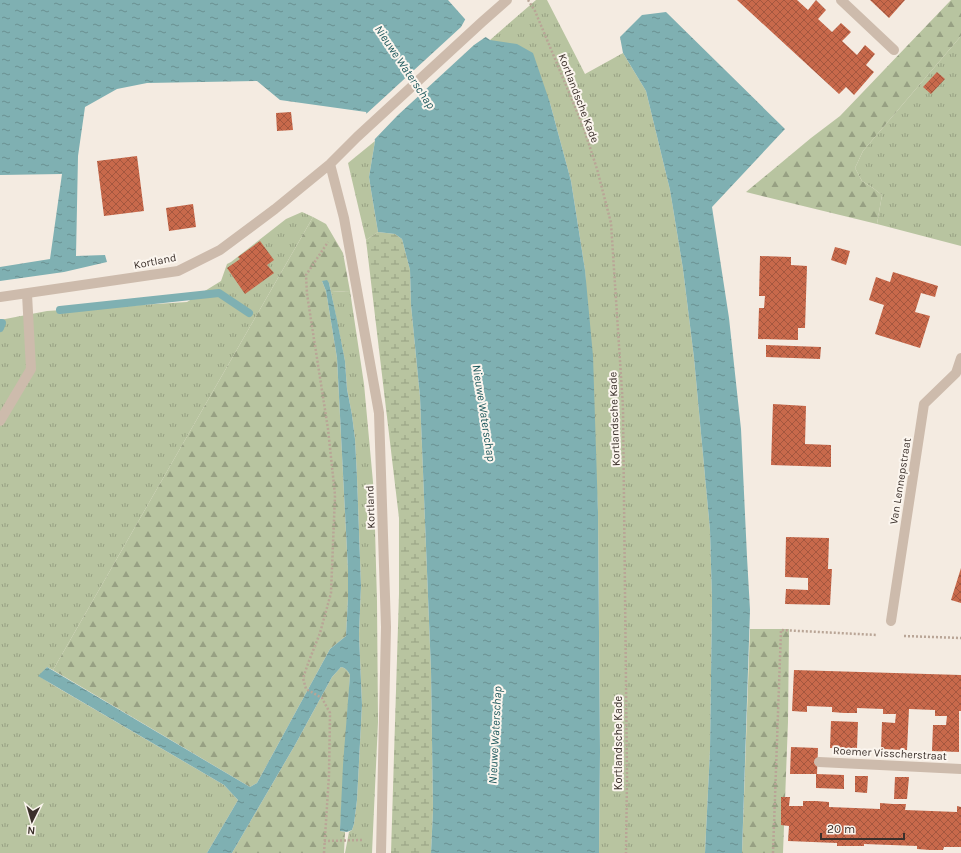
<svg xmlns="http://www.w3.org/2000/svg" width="961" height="853" viewBox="0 0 961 853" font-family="Karla,sans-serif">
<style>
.grass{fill:url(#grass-tufts)}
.forest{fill:url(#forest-firs)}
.wetland{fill:url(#wetland-marsh)}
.water{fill:url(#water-ripples)}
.pier{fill:#f4ebe1}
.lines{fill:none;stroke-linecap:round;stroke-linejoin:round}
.stream{stroke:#7fb0b2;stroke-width:8}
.building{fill:url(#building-cross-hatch)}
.path{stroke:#b9a596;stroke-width:2.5;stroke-dasharray:2 2;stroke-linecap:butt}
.service{stroke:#cdbbac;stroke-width:10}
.minor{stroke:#cdbbac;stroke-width:10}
.labels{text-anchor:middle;stroke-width:4;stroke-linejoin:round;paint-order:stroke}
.street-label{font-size:11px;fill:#3b302b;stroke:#fbf5ee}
.water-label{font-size:12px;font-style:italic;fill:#1f5a5e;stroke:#fbf5ee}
</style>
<defs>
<pattern id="grass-tufts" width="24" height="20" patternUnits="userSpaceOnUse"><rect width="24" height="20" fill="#b8c4a0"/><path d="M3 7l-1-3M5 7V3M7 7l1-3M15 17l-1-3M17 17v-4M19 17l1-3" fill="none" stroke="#97a083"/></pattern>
<pattern id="forest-firs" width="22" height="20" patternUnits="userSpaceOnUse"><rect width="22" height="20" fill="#b8c4a0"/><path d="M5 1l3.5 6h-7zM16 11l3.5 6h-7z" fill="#97a083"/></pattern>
<pattern id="wetland-marsh" width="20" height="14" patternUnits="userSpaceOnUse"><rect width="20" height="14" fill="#b8c4a0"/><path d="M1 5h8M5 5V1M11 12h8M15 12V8" fill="none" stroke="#97a083"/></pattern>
<pattern id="water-ripples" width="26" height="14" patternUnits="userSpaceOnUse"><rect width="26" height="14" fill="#7fb0b2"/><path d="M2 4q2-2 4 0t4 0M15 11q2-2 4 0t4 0" fill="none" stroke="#699091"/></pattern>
<pattern id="building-cross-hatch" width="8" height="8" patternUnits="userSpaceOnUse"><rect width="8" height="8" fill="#c8694b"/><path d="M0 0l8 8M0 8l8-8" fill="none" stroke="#a4573f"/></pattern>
</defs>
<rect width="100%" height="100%" fill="#f4ebe1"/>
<path class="grass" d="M536 0H547L585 74 623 53 646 91 670 190 683 269 694 358 710 530 712 600 710 750 705 853H599L600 752 598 512 585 270 571 181 550 103 490 40Z
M961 36V246L877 224 882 195 873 188 862 181 855 168 863 151Z
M375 141 369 177 371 190 378 232 366 240 348 163Z
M302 212 313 217 53 670 47 667 39 676 53 685 224 785 238 800 207 853H0V320L47 311 187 302 221 281 227 264 231 262 286 219Z
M350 291 364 384 374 493 377 601 378 722 372 853H345L349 832 352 830 354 824 357 800 362 705 359 634 361 586 357 477 355 439 352 415 347 389 345 361 331 292Z"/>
<path class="forest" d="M951 0H961V36L863 151 855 168 862 181 873 188 882 195 877 224 746 192 811 138 840 116Z
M313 217 326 224 343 253 350 291 331 292 329 283 322 281 326 291 337 358 348 570V598L346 636 330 649 257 783 250 787 53 670Z
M750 629H789L788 722 783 853H742Z
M341 667C346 668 348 671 350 675L340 831 345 832 344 853H232L295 745 332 677Z"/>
<path class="wetland" d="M378 232 395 234 402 239 410 270 411 305 420 397 431 671 433 810 431 853H391L399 594V518L366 240Z"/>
<path class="water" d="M0 0H448L472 27 490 40 517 44 533 53 550 103 571 181 585 270 593 356 598 512 600 752 599 853H431L433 810 431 671 420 397 411 305 410 270 402 239 395 234 378 232 371 190 369 177 375 141 366 112 280 100 257 81 147 83 117 89 85 107 78 156 76 256 105 255 107 262 64 272 0 281V267L50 259 62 174 0 175Z
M666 12 785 129 712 207 729 318 741 429 747 557 750 610 742 853H705L710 750 712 600 710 530 694 358 683 269 670 190 646 91 623 53 620 37 642 15Z
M327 280 329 283 337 320 345 361 347 389 352 415 355 439 357 477 361 586 359 634 362 705 357 800 354 824 352 830 347 832 340 831V829L343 765 350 675C348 671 346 668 341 667L332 677 295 745 232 853H207L238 800 224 785 38 676 47 667 250 787 257 783 330 649 346 636 348 598V570L337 358 326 291 322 281Z"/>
<path class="pier" d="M466 18 473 26 487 36 474 45 398 115 373 141 365 115 461 27Z"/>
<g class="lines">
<path class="stream" d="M60 310 219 293 249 313
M0 323H2L0 328"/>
</g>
<path class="building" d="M737 0H797L808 10 816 0 826 10 818 19 832 32 841 23 851 32 842 41 857 55 865 45 875 54 866 65 874 72 854 95 846 87 839 94Z
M870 0H905L889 18Z
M937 72 945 79 931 94 923 87Z
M291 112 293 130 277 131 276 113Z
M137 156 144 211 104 216 97 161Z
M193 204 196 227 169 231 166 208Z
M260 241 274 260 267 265 274 273 245 294 227 268 240 259 238 257Z
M835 247 850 251 846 265 831 260Z
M760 256 791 257V265L807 266 805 328H798V340L758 339 759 308H764L765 296H759Z
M893 272 938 286 935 297 921 293 915 312 930 316 920 348 875 334 884 305 869 300 876 277 890 282Z
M766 345 821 347 820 359 766 357Z
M773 404 806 406 805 444 831 445V467L771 465Z
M786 537 829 538 828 569H832L830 605 785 604 786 589 808 590V578L785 577Z
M961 568V603L951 600Z
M794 670 961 675V711H959V752L932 751 933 725H946L947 716H935V710L909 709 907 750 881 749 882 722 895 723 896 714H883V709L857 708V713H844L832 712V707L807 706V712L792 711Z
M831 721 858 722 857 748H830Z
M791 747 818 748 817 774H790Z
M816 774 844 775V789L816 788Z
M855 776H868L867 793 855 792Z
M895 777H909L907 799H894Z
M781 797H790L789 806H803V801H816L829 802V807L880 809V803L893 804H906L905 810 957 812V806L961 807V847H944L943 850H930L917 849V846L864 844V846H837V843L788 841 789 826 781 825Z"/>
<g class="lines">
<path class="path" d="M528 0 535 11 583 126 597 169 611 223 623 407 627 777 626 853
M904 636 961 638
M324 841 362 840
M324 853 329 775 330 713 322 698 306 689 303 678 309 661 320 633 331 593 335 495 328 429 307 294 306 275 328 242
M773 853 781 630 877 635"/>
<path class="service" d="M0 421 31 369 27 294"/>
<path class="minor" d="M841 0 894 50
M330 164 344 218 379 413 386 627 381 853
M0 297 178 271 220 250 275 209 330 164 357 137 482 22 507 0
M891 621 924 404 956 373 961 358
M819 762 961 769"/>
</g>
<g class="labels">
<g class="street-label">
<text transform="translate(579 98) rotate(69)" y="4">Kortlandsche Kade</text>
<text transform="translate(155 261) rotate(-11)" y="4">Kortland</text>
<text transform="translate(614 419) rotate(-92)" y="4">Kortlandsche Kade</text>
<text transform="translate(900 481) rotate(-81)" y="4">Van Lennepstraat</text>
<text transform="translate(370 507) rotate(-92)" y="4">Kortland</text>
<text transform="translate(618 743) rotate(-90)" y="4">Kortlandsche Kade</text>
<text transform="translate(890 753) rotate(3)" y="4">Roemer Visscherstraat</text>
</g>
<g class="water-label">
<text transform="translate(405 67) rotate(56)" y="4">Nieuwe Waterschap</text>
<text transform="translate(484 413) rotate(81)" y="4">Nieuwe Waterschap</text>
<text transform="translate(495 735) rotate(-87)" y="4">Nieuwe Waterschap</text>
</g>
</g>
<g transform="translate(32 821) rotate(185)" stroke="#fbf5ee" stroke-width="3" paint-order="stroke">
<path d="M0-3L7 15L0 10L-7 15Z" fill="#3b302b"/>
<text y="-6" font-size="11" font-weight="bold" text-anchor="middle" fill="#3b302b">N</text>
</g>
<path d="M821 833v6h83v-6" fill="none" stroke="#3b302b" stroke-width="2"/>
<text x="827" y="833" font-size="12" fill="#3b302b" stroke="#fbf5ee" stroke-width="3" paint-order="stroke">20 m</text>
</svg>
